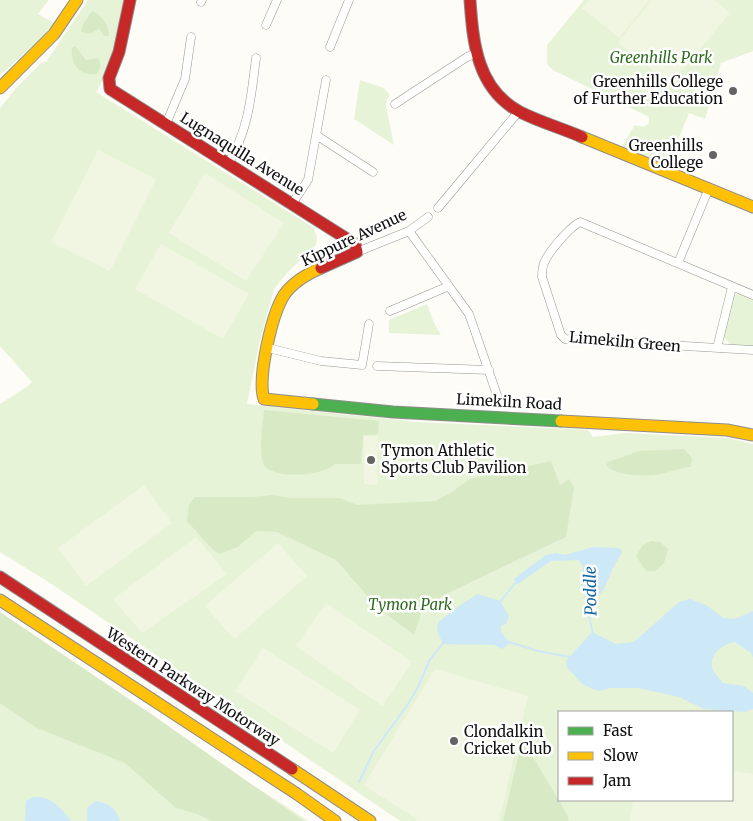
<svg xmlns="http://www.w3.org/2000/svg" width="753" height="821" viewBox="0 0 753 821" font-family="Merriweather,serif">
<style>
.green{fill:#e7f3d7;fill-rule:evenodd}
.forest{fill:#d8eac5}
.pitch{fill:#f0f6e1}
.water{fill:#cde8f7}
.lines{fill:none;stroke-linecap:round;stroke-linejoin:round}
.stream{stroke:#cde8f7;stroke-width:2}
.street-casing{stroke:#979795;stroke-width:9}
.fast-casing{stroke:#8e8d8b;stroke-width:13}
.slow-casing{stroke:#8e8d8b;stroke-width:13}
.jam-casing{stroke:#8e8d8b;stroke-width:13}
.street{stroke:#fffffe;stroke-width:8}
.fast{stroke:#4caf50;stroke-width:11}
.slow{stroke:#ffc107;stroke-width:11}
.jam{stroke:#c62828;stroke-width:11}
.poi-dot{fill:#646362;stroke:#fff;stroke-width:2}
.labels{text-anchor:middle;stroke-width:5;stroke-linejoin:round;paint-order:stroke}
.park-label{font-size:15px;font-style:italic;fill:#2f6b1f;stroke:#fff}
.poi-label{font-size:15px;fill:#111;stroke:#fff;text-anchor:end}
.street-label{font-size:15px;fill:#111;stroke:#fff}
.water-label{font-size:16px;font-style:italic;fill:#1768a6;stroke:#fff}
</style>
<rect width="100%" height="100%" fill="#fdfcf7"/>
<path class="green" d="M0 0H49L38 14 54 23 42 38 0 75Z
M88 0H126L114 61 96 92 314 228 317 238 316 245 287 273 274 289 260 340 247 404 417 422 588 430 593 437 626 433 728 438 753 444V821H400L50 583 0 552V404L28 386 32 382 0 346V108L18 86 41 63 46 62ZM559 712H732V800H559Z
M584 0H753V51L721 63 705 119 689 113 668 165 622 146 635 125 644 127 649 123V117L553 70 547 64V45Z
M360 80 384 88 390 95 387 99 386 106 394 145 354 119Z
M741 293 753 298V347L730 345 724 337 733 296 737 294Z
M427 304 434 323 441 335 389 333V320Z
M0 624 284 805 308 821H0Z"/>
<path class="forest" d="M92 11C101 14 110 26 109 36H104L99 29 90 34 81 32 82 26Z
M75 46 86 60 98 58 101 66 97 74C80 77 70 64 72 48Z
M264 410 379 421 378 434 363 435 361 464H334C324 476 274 480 264 465 258 454 263 423 264 410Z
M684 449 692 458 691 467C680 468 670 472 660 474 647 477 613 476 606 465L608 462 639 451Z
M551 461 560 485 569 479 574 487 566 537 444 595 422 611 414 635 377 607 336 560 277 532 256 531 238 547 219 554C206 546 199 532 187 522L189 504 195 497H250L272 495 291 498H340L357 505 435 501 452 492 470 479Z
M651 541 660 542 668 549 664 563 656 571H646L636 556 643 545Z
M0 612 154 716 304 821H212L197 814 176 808 125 763 37 728 0 703Z
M521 744 530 752 567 814 569 821H503Z"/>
<path class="pitch" d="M589 0H649L619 38 582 8Z
M652 0H714L730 13 670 85 618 42Z
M98 150 156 179 110 271 51 242Z
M205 173 284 223 246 281 169 233Z
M161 244 249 294 223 339 135 289Z
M364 436H378L377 485 364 484Z
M144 485 172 523 86 586 58 548Z
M196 537 227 574 142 633 113 599Z
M278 543 307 576 234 639 205 606Z
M326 603 412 662 382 706 296 646Z
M263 648 360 710 333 753 235 691Z
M435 669 528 696 499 821H419L364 785Z
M732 771 753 774V821H630L633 800H732Z"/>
<path class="water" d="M593 547 619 548 622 552 613 568 604 589 591 606 581 590 583 566 578 560 551 561 518 584 515 583 514 579 546 555 557 553 565 555Z
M478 594 500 601 509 617 506 624 501 626V632L510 643 502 649 494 645 443 644 437 631 438 622 462 604Z
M690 599 706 605 724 618 735 619 753 611V658L751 653 735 642C723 644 707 655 713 670 715 674 720 679 723 683L744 686 753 693V709L744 712 704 709 679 697 638 688H611L598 691 582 684 567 667 566 661 592 632 616 644 634 642 679 602Z
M33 797C52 796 60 807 71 821H25L26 801Z
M96 801C109 803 116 808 120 821H87C88 810 84 808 96 801Z"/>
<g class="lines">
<path class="stream" d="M500 602 516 582
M591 605 588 612 593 634
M509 642 538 651 570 657
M359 782 374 751 408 704 419 685 429 661 444 642"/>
<defs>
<path id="street" d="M201 2 202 0
M266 25 277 0
M330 47 349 0
M395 104 467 57 477 53
M166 124 185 79 191 37
M316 135 373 172
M228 164C249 129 251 97 256 58
M292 204 308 180 326 80
M438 208 519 111
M409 231 469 314 497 395
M357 252 409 231 428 217
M678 263 709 188
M753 295 580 222C570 227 550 250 545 261 542 266 542 272 542 277L561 335 565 339 753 350
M390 311 449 286
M268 348 321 361 362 365 369 324
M717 348 732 287
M377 366 489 370"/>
<path id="fast" d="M313 404 393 412 561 421"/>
<path id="slow" d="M0 88 54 34 77 0
M582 137 753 207
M313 404 264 399C257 378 272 314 284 295 293 282 307 274 321 268
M561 421 727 430 753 435
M0 600 297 794 335 821
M292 769 370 821"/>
<path id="jam" d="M130 0 119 52 109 78 110 89 355 244 357 252 321 268
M470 0C473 43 477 89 520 112 540 122 561 128 582 137
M0 577 292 769"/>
</defs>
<use href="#street" class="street-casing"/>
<use href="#fast" class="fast-casing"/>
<use href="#slow" class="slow-casing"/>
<use href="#jam" class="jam-casing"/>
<use href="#street" class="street"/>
<use href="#fast" class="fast"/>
<use href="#slow" class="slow"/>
<use href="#jam" class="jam"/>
</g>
<g class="poi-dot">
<circle cx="733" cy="91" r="5"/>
<circle cx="713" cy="155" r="5"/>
<circle cx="371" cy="460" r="5"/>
<circle cx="454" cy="741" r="5"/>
</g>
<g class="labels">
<g class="park-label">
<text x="661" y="63">Greenhills Park</text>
<text x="410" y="610">Tymon Park</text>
</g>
<g class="poi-label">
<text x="723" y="87">Greenhills College<tspan x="723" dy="17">of Further Education</tspan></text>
<text x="703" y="151">Greenhills<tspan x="703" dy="17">College</tspan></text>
<text x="381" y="456" text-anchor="start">Tymon Athletic<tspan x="381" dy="17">Sports Club Pavilion</tspan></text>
<text x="464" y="737" text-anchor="start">Clondalkin<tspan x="464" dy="17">Cricket Club</tspan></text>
</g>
<g class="street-label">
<text transform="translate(242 154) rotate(32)" y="5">Lugnaquilla Avenue</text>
<text transform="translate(354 238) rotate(-25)" y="5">Kippure Avenue</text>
<text transform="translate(625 342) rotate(5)" y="5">Limekiln Green</text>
<text transform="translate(509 402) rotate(3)" y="5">Limekiln Road</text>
<text transform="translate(193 687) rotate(33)" y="5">Western Parkway Motorway</text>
</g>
<g class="water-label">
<text transform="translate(590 591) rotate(-91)" y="6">Poddle</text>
</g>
</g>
<rect x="558" y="711" width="175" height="90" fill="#ffffff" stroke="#a0a0a0"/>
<rect x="568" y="727" width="25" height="8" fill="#4caf50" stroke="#a0a0a0"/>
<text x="603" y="736" font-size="15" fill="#111111">Fast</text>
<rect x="568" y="752" width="25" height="8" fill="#ffc107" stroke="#a0a0a0"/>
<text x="603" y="761" font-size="15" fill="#111111">Slow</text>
<rect x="568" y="777" width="25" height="8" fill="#c62828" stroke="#a0a0a0"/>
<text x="603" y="786" font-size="15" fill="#111111">Jam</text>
</svg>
